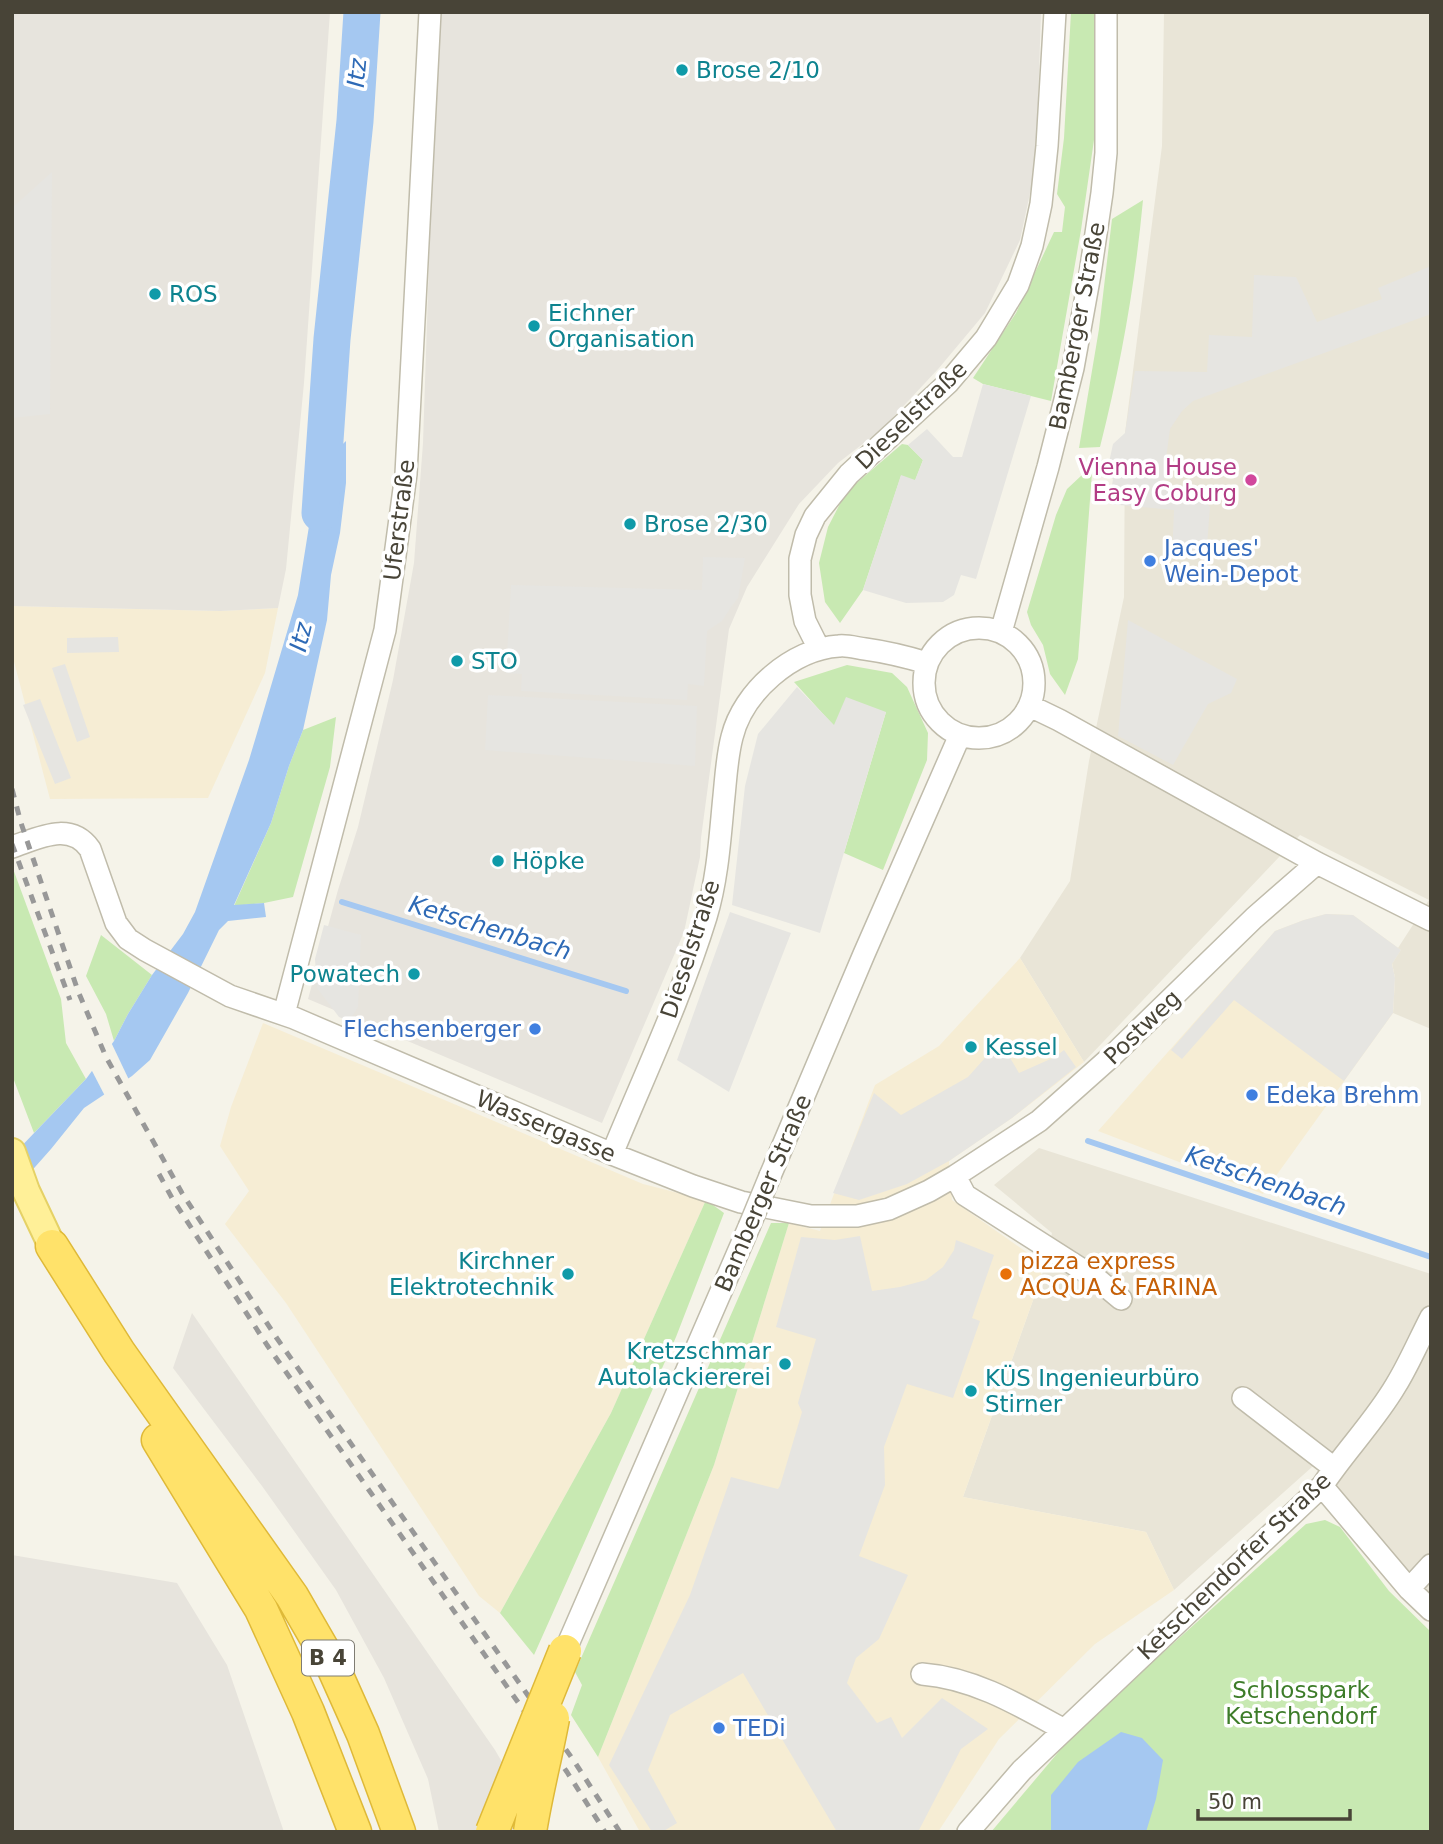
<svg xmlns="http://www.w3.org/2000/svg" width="1443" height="1844" viewBox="0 0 1443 1844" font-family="'DejaVu Sans',sans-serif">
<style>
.residential{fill:#e9e5d7}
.commercial{fill:#f6edd4}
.industrial{fill:#e7e4dd}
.green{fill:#c8e9b2}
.parking{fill:#e6e5e1}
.water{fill:#a5c8f1}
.pier{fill:#f5f3e9}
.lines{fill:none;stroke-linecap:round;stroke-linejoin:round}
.stream{stroke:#a5c8f1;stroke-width:6}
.river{stroke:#a5c8f1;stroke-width:37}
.minor-casing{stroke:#c0bcab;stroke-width:24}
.major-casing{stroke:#e5d166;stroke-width:30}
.highway-casing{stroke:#dfb938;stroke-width:35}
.minor{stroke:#fff;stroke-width:21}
.major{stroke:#fff098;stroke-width:26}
.highway{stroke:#ffe26a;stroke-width:32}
.rail{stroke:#989898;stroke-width:5;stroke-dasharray:9 9;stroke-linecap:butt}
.minor-bridge-casing{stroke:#c0bcab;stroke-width:24;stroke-linecap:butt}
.highway-bridge-casing{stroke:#dfb938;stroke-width:35;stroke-linecap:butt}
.minor-bridge{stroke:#fff;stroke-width:21}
.highway-bridge{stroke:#ffe26a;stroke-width:32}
.culture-dot{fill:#0f9aa8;stroke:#fff;stroke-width:2.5}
.hotel-dot{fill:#d1479c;stroke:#fff;stroke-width:2.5}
.shop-dot{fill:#3f7fe0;stroke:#fff;stroke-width:2.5}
.food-dot{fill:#e8710a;stroke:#fff;stroke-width:2.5}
.labels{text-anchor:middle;stroke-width:7;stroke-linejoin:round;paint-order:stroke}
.shield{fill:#fff;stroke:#7f7c73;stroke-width:2}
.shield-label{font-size:21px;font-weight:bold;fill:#484437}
.culture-label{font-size:23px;fill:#0d838f;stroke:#fff;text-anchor:start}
.street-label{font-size:23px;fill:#484437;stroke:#fff}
.hotel-label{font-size:23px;fill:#b23c85;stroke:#fff;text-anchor:end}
.shop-label{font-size:23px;fill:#366cbe;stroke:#fff;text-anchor:start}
.food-label{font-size:23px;fill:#c56008;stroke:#fff;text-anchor:start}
.park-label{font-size:23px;fill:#3d7c29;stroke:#fff}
.water-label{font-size:24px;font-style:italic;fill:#2e6ab6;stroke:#fff}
</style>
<rect width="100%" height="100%" fill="#f5f3e9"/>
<path class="residential" d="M1164 12H1431V1029L1393 1013 1395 978 1392 963 1398 948 1429 900 1300 835 1084 1062 1020 958 1070 881 1089 761 1124 597 1125 433 1162 146Z
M1039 1148 1431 1274V1599L1336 1496 1321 1459 1174 1590 1146 1532 963 1497 1042 1275 1052 1233 994 1185Z"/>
<path class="commercial" d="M12 606 220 611 278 608 265 673 208 798 50 799 12 654Z
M1326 914 1353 915 1401 950 1392 964 1395 978 1393 1013 1263 1194 1098 1131 1275 931 1304 920Z
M1020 958 1084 1062 1012 1118 949 1161 952 1200 1032 1256 1042 1275 963 1497 1146 1532 1174 1590 1095 1644 999 1739 938 1832H640L598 1757 714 1465 789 1223 820 1231 875 1085 939 1046Z
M263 1023 643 1184 706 1200 611 1413 500 1613 479 1596 286 1303 225 1224 249 1191 220 1146 231 1107Z"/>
<path class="industrial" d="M12 12H330L304 383 286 569 278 608 220 611 12 606Z
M441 12H1041L1036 165 1020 240 985 313 939 368 882 429 838 463 799 504 747 587 729 629 701 838 700 857 684 932 602 1123 308 999 338 890 358 827 393 680 414 563 423 443 433 141Z
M192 1313 495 1750 543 1832H439L428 1779 384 1678 336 1590 262 1486 173 1368Z
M12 1555 177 1583 227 1665 284 1832H12Z"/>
<path class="green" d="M1071 12H1095L1096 126 1081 230 1051 401 983 384 973 378 1016 313 1054 232H1062L1065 207 1057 194 1064 138Z
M1143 200C1135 285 1121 364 1100 447L1079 448 1099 329 1112 219Z
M902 444 908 445 923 460 915 481 901 476 863 590 840 623 825 602 819 563 828 527 846 492Z
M1092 473 1078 659 1065 695 1050 674 1043 645 1031 625 1027 612 1056 515 1067 489 1082 475Z
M847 665 892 673 907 687 928 733 927 760 883 870 844 853 886 712 834 726 794 682Z
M336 717 330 767 293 897 264 903 234 906 271 823 289 766 303 730Z
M12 866 61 999 66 1043 86 1079 34 1133 12 1075Z
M101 935 152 975 128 1014 114 1041 106 1014 86 976Z
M706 1200 724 1213 676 1337 534 1655 500 1613 611 1413Z
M771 1223H789L714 1465 598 1757 571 1715 582 1685 575 1672Z
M1325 1520 1340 1527 1389 1591 1431 1632V1832H991L1077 1730 1306 1524Z"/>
<path class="parking" d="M52 172 50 414 12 418V208Z
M1431 266V314L1193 401 1182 411 1170 429 1166 458 1164 488 1189 490 1202 495 1210 507 1206 558 1172 557 1174 510 1109 504 1113 479 1107 472 1113 444 1125 433 1135 371 1207 372 1209 335 1252 337 1254 275 1296 277 1317 322 1382 299 1378 288Z
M983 384 1031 396 976 579 961 575 954 595 943 602 906 603 863 590 901 475 915 480 923 460 908 445 927 429 953 457H962Z
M703 557 745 558 738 598 731 607 722 621 707 631 704 686 688 684 687 700 521 691 522 674 506 673 511 585 702 590Z
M1128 620 1237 679 1231 693 1208 704 1173 765 1118 736Z
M118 637 119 652 67 653V638Z
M65 664 90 737 77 742 52 668Z
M797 687 834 725 846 697 886 712 820 933 732 905 745 786 758 734Z
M488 695 697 706 695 766 485 750Z
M40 699 71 778 55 784 23 705Z
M730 912 791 933 729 1092 677 1060Z
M1326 914 1353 915 1401 950 1392 964 1395 978 1393 1013 1344 1081 1234 1000 1182 1059 1171 1050 1275 931 1304 920Z
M324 925 361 935 358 1007 349 1021 339 1017 317 988 315 959Z
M1000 1041 1019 1073 1055 1057 1064 1050 1076 1067 1012 1118 949 1161 907 1184 859 1200 833 1193 874 1093 901 1115 968 1077Z
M860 1236 872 1291 900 1287 926 1280 943 1267 954 1250 956 1240 994 1255 972 1318 980 1321 953 1398 907 1384 884 1447 885 1485 859 1556 908 1575 879 1639 856 1658 847 1683 877 1723 891 1717 902 1738 942 1698 988 1729 961 1749 918 1832H837L743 1673 670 1715 648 1770 677 1823 662 1832H652L609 1765 690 1595 731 1477 778 1489 780 1486 802 1412 798 1403 816 1339 776 1327 801 1237 835 1240Z"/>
<path class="water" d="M346 441V483L340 533 331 575 327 620 303 730 289 766 271 823 234 905 264 903 266 917 228 921 219 930 188 993 150 1060 132 1076 84 1108 51 1149 12 1193V1156L86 1079 114 1041 128 1014 152 975 183 934 195 912 249 760 298 595 313 501 310 475Z
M1121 1732 1142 1738 1163 1760 1156 1799 1146 1832H1051V1795L1078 1762Z"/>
<path class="pier" d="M110 1040 130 1082 106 1098 90 1067Z"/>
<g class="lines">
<path class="stream" d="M342 902 626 991
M1088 1141 1431 1257"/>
<path class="river" d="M320 513 332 339 355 121 362 12"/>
<defs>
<path id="minor" d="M924 683a55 55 0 1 1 110 0a55 55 0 1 1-110 0Z
M1001 632 1048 467 1073 368 1090 274 1102 193 1106 153V12
M819 649 805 621 800 595V559L806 535 815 516 849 474 948 383 986 338 1018 285 1032 246 1041 204 1047 146 1055 12
M1030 706 1059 720 1317 863 1431 920
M12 847C39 838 70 821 90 849L116 923 128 939 145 950 230 996 294 1018 612 1154 693 1186 741 1202 811 1216H857L889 1209 929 1191 955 1176 1039 1121 1112 1056 1254 918 1317 863
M284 1014 385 630 406 474 430 12
M612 1154C644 1076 681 998 706 917 718 877 720 836 724 796 726 776 727 756 732 737 743 692 792 649 839 646 847 645 857 648 865 649 887 652 907 657 927 663
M770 1176 864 954 960 735
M955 1176 965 1195 1097 1279 1121 1299
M1243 1398 1334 1468
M1322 1486 1409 1589 1431 1610
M1409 1589 1431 1565
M565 1651 749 1227
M922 1674C974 1678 1019 1705 1064 1730
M968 1832 1022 1770 1322 1486C1345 1451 1375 1421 1396 1385 1409 1364 1419 1340 1431 1317"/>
<path id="major" d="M12 1152 26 1191 52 1246"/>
<path id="highway" d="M52 1246 119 1352 292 1596 333 1667 363 1734 399 1832
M158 1440 261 1609 308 1712 355 1832"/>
</defs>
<use href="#minor" class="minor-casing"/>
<use href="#major" class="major-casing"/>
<use href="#highway" class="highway-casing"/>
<use href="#minor" class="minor"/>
<use href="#major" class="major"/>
<use href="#highway" class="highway"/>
<path class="rail" d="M12 789 21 823 78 991 106 1057 182 1193 276 1337 574 1761 620 1832
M12 844 70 1000
M159 1174 172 1198 267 1345 567 1772 605 1832"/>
<defs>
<path id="minor-bridge" d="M749 1227 770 1176"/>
<path id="highway-bridge" d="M492 1832 565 1651
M530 1832C536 1793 546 1756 553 1718"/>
</defs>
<use href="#minor-bridge" class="minor-bridge-casing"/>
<use href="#highway-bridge" class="highway-bridge-casing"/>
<use href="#minor-bridge" class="minor-bridge"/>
<use href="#highway-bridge" class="highway-bridge"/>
</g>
<g class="culture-dot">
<circle cx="682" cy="70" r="7"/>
<circle cx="155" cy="294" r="7"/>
<circle cx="534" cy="326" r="7"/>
<circle cx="630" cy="524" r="7"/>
<circle cx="457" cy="661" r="7"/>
<circle cx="498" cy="861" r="7"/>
<circle cx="414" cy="974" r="7"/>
<circle cx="971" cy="1047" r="7"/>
<circle cx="568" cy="1274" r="7"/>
<circle cx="785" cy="1364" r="7"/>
<circle cx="971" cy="1391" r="7"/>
</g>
<circle class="hotel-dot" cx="1251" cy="480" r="7"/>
<g class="shop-dot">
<circle cx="1150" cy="561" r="7"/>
<circle cx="535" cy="1029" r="7"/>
<circle cx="1252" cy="1095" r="7"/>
<circle cx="719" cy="1728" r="7"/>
</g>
<circle class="food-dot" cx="1006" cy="1274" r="7"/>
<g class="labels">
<rect class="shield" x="302" y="1640.5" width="52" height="35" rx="5"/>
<g class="shield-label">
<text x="328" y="1665">B 4</text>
</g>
<g class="culture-label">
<text x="696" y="78">Brose 2/10</text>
<text x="169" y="302">ROS</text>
<text x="548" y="321">Eichner<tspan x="548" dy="26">Organisation</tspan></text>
<text x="644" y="532">Brose 2/30</text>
<text x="471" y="669">STO</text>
<text x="512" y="869">Höpke</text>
<text x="400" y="982" text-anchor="end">Powatech</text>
<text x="985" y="1055">Kessel</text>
<text x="554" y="1269" text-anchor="end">Kirchner<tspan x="554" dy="26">Elektrotechnik</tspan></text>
<text x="771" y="1359" text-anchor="end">Kretzschmar<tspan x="771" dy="26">Autolackiererei</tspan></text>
<text x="985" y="1386">KÜS Ingenieurbüro<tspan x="985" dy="26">Stirner</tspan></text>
</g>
<g class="street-label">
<text transform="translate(1077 326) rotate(-79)" y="8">Bamberger Straße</text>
<text transform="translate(911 415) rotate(-44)" y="8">Dieselstraße</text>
<text transform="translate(399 520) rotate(-83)" y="8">Uferstraße</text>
<text transform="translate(690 949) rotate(-72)" y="8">Dieselstraße</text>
<text transform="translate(1142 1027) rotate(-44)" y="8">Postweg</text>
<text transform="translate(546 1126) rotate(23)" y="8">Wassergasse</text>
<text transform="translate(763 1193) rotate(-67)" y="8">Bamberger Straße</text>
<text transform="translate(1234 1566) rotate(-44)" y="8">Ketschendorfer Straße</text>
</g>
<g class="hotel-label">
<text x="1237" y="475">Vienna House<tspan x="1237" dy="26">Easy Coburg</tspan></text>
</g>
<g class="shop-label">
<text x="1164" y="556">Jacques'<tspan x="1164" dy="26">Wein-Depot</tspan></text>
<text x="521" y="1037" text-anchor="end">Flechsenberger</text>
<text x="1266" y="1103">Edeka Brehm</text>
<text x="733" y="1736">TEDi</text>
</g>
<g class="food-label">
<text x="1020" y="1269">pizza express<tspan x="1020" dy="26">ACQUA &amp; FARINA</tspan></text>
</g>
<g class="park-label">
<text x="1301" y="1698">Schlosspark<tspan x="1301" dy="26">Ketschendorf</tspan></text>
</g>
<g class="water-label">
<text transform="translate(357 73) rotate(-85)" y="8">Itz</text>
<text transform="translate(301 637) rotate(-77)" y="8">Itz</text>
<text transform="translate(490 928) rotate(17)" y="8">Ketschenbach</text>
<text transform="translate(1266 1181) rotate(19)" y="8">Ketschenbach</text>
</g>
</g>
<rect width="1443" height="1844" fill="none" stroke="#484437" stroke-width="28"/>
<path d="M1198 1809v10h152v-10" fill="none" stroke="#484437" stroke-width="3.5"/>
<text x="1208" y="1809" font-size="21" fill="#484437" stroke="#ffffff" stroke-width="5" paint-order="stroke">50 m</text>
</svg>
